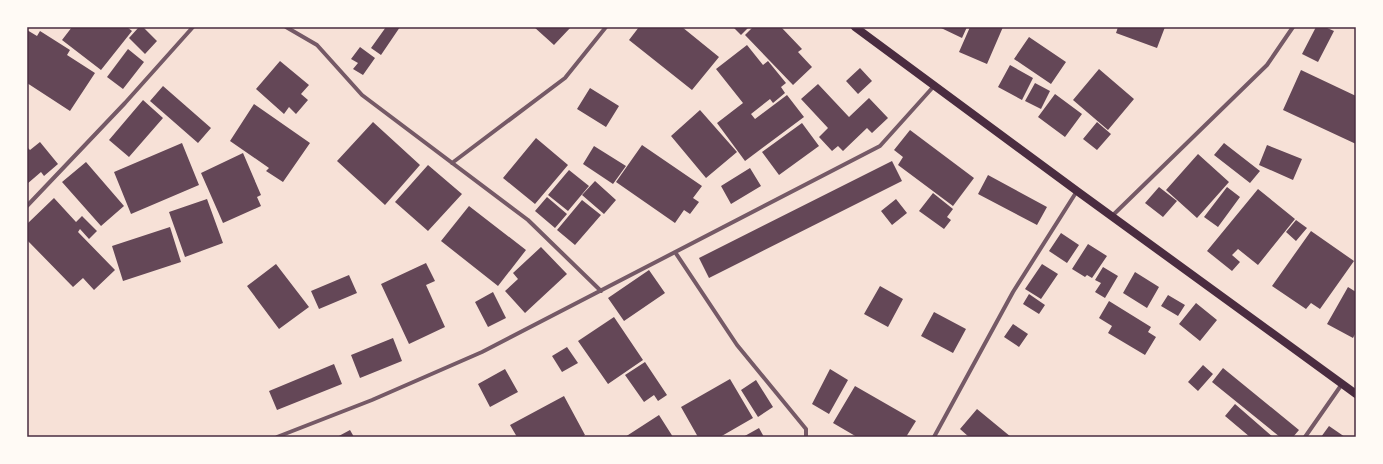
<svg xmlns="http://www.w3.org/2000/svg" width="1383" height="464" viewBox="0 0 1383 464" font-family="'Nunito Sans',sans-serif">
<style>
.building{fill:#644757}
.lines{fill:none;stroke-linecap:round;stroke-linejoin:round}
.minor{stroke:#755966;stroke-width:4}
.secondary{stroke:#4a2c40;stroke-width:8}
.neatline{fill:none;stroke:#4a2c40;stroke-width:1.5}
</style>
<rect width="100%" height="100%" fill="#f7e1d7"/>
<path class="building" d="M72 27H127L132 31 101 70 62 40Z
M139 27H143L157 41 145 54 129 38Z
M386 27H400L381 55 371 48Z
M534 27H571L554 45Z
M639 27H682L719 57 692 90 629 40Z
M733 27H749L741 35Z
M753 27H781L802 49 798 52 812 67 793 85 745 35Z
M939 27H967L962 38Z
M970 27H1003L987 64 959 52Z
M1118 27H1165L1157 48 1116 33Z
M1316 27H1325L1334 31 1318 62 1302 54Z
M27 30 37 36 40 31 70 50 67 55 95 73 70 111 27 83Z
M1029 37 1066 62 1051 84 1014 59Z
M747 45 763 65 768 61 786 83 781 87 785 93 773 103 770 99 751 114 755 119 787 95 804 117 745 161 717 123 743 103 716 69Z
M360 47 375 58 363 75 353 69 358 63 351 59Z
M128 49 144 62 123 89 107 77Z
M280 61 309 85 301 94 308 100 296 114 289 107 284 114 256 89Z
M1010 65 1033 78 1022 100 998 87Z
M860 68 872 81 858 94 846 81Z
M1099 69 1134 99 1108 130 1073 100Z
M1301 70 1356 96V144L1283 110Z
M1035 83 1050 91 1041 109 1025 101Z
M818 84 849 117 869 98 888 118 872 133 867 128 843 151 838 146 832 151 819 137 828 128 801 99Z
M163 86 211 128 198 143 150 101Z
M590 88 619 106 606 127 577 109Z
M1055 94 1082 114 1065 137 1038 117Z
M143 100 163 118 129 157 109 140Z
M254 104 310 143 283 182 266 171 269 168 230 141Z
M700 110 737 152 706 178 671 136Z
M373 122 420 165 385 205 337 161Z
M1097 122 1111 134 1097 150 1083 139Z
M802 123 819 146 779 175 762 152Z
M910 130 974 178 953 206 898 165 903 157 894 150Z
M536 138 568 165 535 204 503 178Z
M40 142 58 164 44 176 41 172 27 184V147L30 150Z
M182 143 199 185 131 214 114 172Z
M1224 143 1260 171 1250 183 1214 155Z
M642 145 702 186 693 198 699 202 690 214 684 210 675 223 616 182Z
M1267 145 1302 159 1293 180 1259 165Z
M594 146 626 166 613 184 583 164Z
M243 153 261 195 257 197 261 206 223 223 201 173Z
M1198 154 1229 182 1197 218 1166 190Z
M892 161 902 181 709 278 699 258Z
M86 162 124 206 101 226 62 182Z
M428 165 462 194 428 231 395 202Z
M750 168 761 186 731 204 721 186Z
M569 170 589 186 568 211 548 195Z
M988 175 1047 207 1037 225 978 194Z
M595 181 616 200 604 214 582 195Z
M1159 187 1177 201 1163 217 1145 203Z
M1227 187 1240 197 1218 227 1204 217Z
M1258 189 1295 219 1258 265 1238 249 1232 255 1240 262 1232 271 1207 251Z
M933 193 953 209 947 217 951 220 944 229 919 211Z
M547 197 567 214 555 228 535 211Z
M54 198 76 222 82 216 97 231 89 239 80 229 78 232 115 270 94 290 83 278 73 287 27 240V224Z
M207 199 223 243 185 257 169 212Z
M896 199 907 213 892 225 881 211Z
M582 200 601 215 575 245 557 230Z
M469 206 526 250 498 286 441 241Z
M1296 220 1307 228 1296 241 1286 232Z
M170 227 181 262 123 281 112 246Z
M1311 231 1354 261 1320 309 1311 303 1306 309 1272 286Z
M1061 233 1079 245 1067 263 1049 251Z
M1088 244 1107 256 1092 278 1087 275 1085 277 1072 269Z
M541 247 567 274 525 313 505 291 518 279 513 273Z
M426 263 435 281 426 285 445 327 409 344 381 284Z
M276 264 309 307 279 329 247 286Z
M1042 264 1058 274 1041 299 1025 289Z
M1103 267 1118 276 1105 298 1095 292 1101 283 1095 280Z
M649 270 665 293 624 321 608 298Z
M1135 272 1159 287 1147 308 1123 293Z
M349 275 357 293 319 309 311 291Z
M880 286 903 299 888 327 864 314Z
M1348 287 1356 292V332L1353 338 1327 324Z
M493 292 506 318 488 327 475 302Z
M1029 294 1045 305 1039 314 1023 304Z
M1168 295 1185 305 1178 316 1161 306Z
M1109 301 1151 327 1148 332 1156 337 1145 355 1108 333 1112 326 1099 318Z
M1196 303 1217 320 1200 341 1179 324Z
M934 312 966 329 953 353 921 336Z
M614 317 643 360 608 384 578 341Z
M1013 324 1028 334 1019 347 1004 337Z
M393 338 402 361 360 378 351 355Z
M567 347 578 363 562 372 552 356Z
M645 362 667 395 658 401 654 395 644 402 625 375Z
M334 364 342 384 277 410 269 391Z
M1203 365 1213 374 1198 391 1188 382Z
M1223 368 1299 430 1293 437H1280L1212 382Z
M505 369 518 392 490 407 478 384Z
M830 369 848 380 829 414 812 404Z
M730 379 753 418 720 437H698L681 407Z
M756 380 773 407 758 417 741 390Z
M855 386 916 421 906 437H857L833 423Z
M564 396 585 435 582 437H517L510 425Z
M1235 404 1273 437H1250L1225 416Z
M977 409 1011 437H969L960 429Z
M659 415 673 437H625Z
M1329 426 1345 437H1321Z
M759 428 764 437H743Z
M350 430 354 437H337Z"/>
<g class="lines">
<path class="minor" d="M286 27 317 45 362 95 528 220 601 291
M452 163 565 78 606 27
M27 206 125 103 193 27
M1112 216 1267 65 1293 27
M675 252 737 345 806 429V437
M277 437 372 400 482 352 880 146 934 86
M934 437 1013 292 1077 191
M1305 437 1342 384"/>
<path class="secondary" d="M855 27 1077 191 1356 394"/>
</g>
<rect width="1383" height="464" fill="none" stroke="#fffaf5" stroke-width="56"/>
<rect x="28" y="28" width="1327" height="408" class="neatline"/>
</svg>
